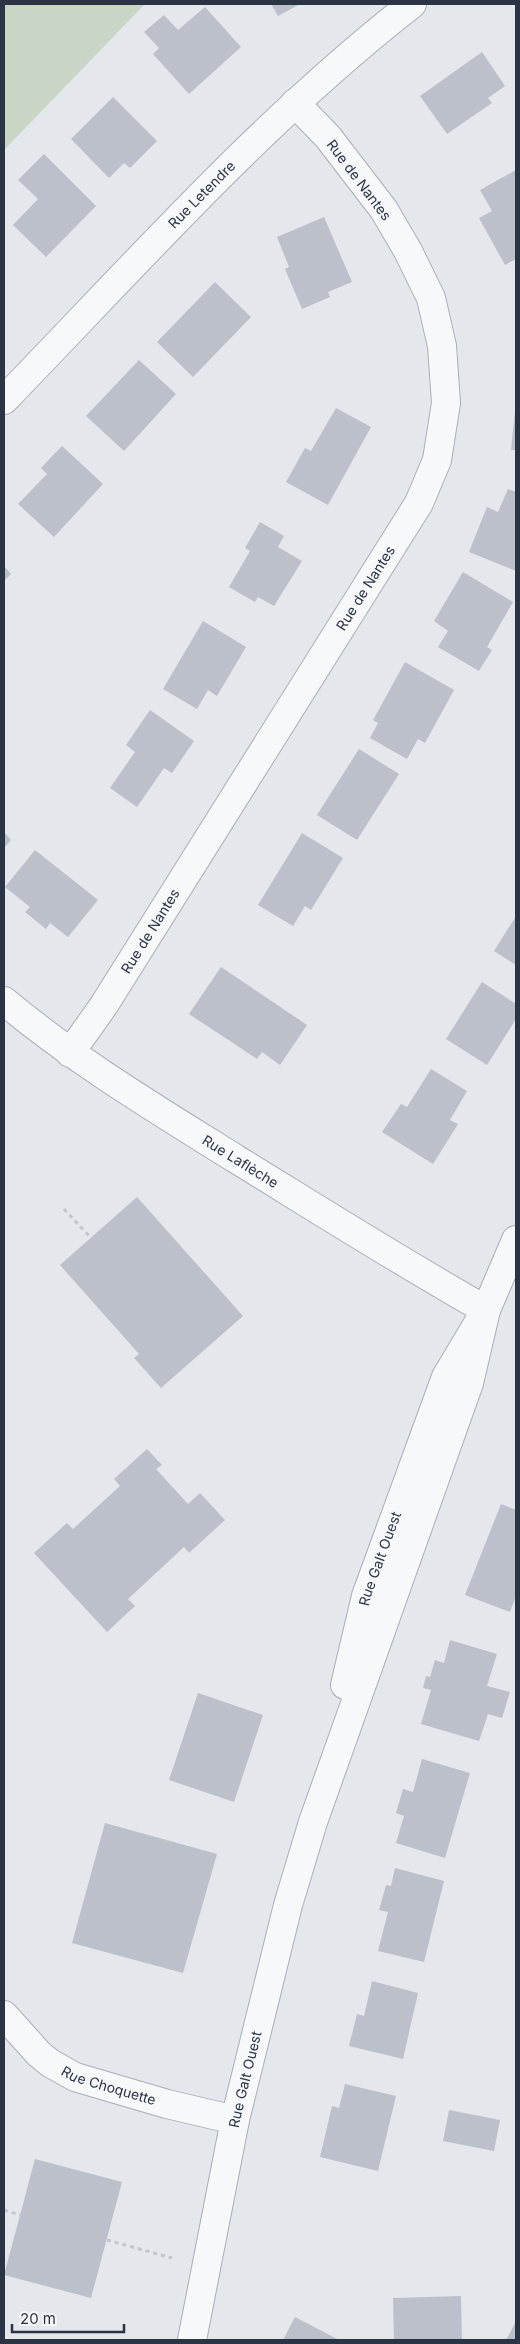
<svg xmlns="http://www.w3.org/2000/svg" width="520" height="2344" viewBox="0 0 520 2344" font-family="Inter,sans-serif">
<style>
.green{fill:#c9d6c5}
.building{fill:#bbc0ca}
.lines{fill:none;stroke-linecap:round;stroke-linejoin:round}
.minor-casing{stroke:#a9aeb7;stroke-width:30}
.path{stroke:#c2c5cb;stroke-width:3;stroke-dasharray:4 4;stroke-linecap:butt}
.minor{stroke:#f7f8fa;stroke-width:28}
.labels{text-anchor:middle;stroke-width:4.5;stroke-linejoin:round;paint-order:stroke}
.street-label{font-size:14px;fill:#2b3445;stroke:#f4f6f9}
</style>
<rect width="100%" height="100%" fill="#e4e7ec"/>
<path class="green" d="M4 4H145L4 150Z"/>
<path class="building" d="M271 4H300L278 16Z
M205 7 241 47 189 94 153 54 159 48 144 32 164 15 178 30Z
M482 52 505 86 488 98 492 103 447 134 420 96Z
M113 97 157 141 130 168 124 163 109 178 71 139Z
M44 154 96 206 46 257 13 225 38 199 18 180Z
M516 170V259L505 265 479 218 492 211 480 190Z
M324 217 352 282 328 292 330 297 302 309 285 269 289 267 277 237Z
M215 282 251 317 193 377 157 342Z
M139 360 176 394 124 451 86 416Z
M336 408 371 427 328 505 286 482 305 448 311 451Z
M515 411H516V450H511Z
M62 446 103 484 54 537 18 504 47 474 41 468Z
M508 489 516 492V571L469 552 487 507 498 512Z
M260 522 284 536 278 547 302 561 274 606 258 597 255 602 229 587 250 551 245 548Z
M4 566 11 574 4 581Z
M463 572 513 602 487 647 492 650 479 671 438 647 448 631 434 621Z
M203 621 246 647 217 696 208 690 197 709 163 689Z
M405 662 454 690 425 743 418 739 407 759 370 738 378 723 373 720Z
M150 710 194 741 172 773 164 768 137 807 110 788 135 752 126 745Z
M359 749 399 774 357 840 317 815Z
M4 832 11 840 4 848Z
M302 833 343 858 311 910 305 906 293 926 258 905Z
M35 850 98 900 68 937 50 923 46 929 25 912 30 907 5 887Z
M516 916V965L494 951Z
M221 967 307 1025 280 1065 262 1052 257 1059 189 1014Z
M482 982 516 1004V1019L487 1065 446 1039Z
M431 1069 467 1091 450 1120 458 1124 433 1164 382 1132 401 1104 407 1107Z
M137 1197 243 1316 161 1388 134 1358 139 1354 60 1265Z
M147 1449 162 1465 156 1469 188 1504 200 1493 225 1520 189 1553 184 1547 128 1599 135 1606 107 1632 34 1553 67 1523 73 1529 120 1486 114 1479Z
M501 1504 516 1510V1596L510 1612 465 1595Z
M450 1640 497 1654 487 1686 510 1692 502 1718 488 1714 479 1741 421 1724 431 1690 423 1688 426 1676 430 1677 435 1660 444 1663Z
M198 1693 263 1715 234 1802 169 1780Z
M422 1759 470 1773 445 1858 396 1843 404 1816 396 1813 403 1789 413 1792Z
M105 1823 217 1854 183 1973 72 1943Z
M395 1868 444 1881 424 1962 378 1951 388 1912 379 1910 386 1885 391 1886Z
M372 1981 418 1993 403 2059 349 2046 357 2014 364 2016Z
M345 2084 396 2096 378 2171 320 2157 332 2106 339 2108Z
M449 2110 500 2120 494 2151 443 2141Z
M35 2159 122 2182 91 2298 4 2275Z
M461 2296 462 2339 394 2340 393 2298Z
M295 2317 339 2340H283Z
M516 2321V2340H506Z"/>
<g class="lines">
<defs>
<g id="minor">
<path id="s1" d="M4 400C136 264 262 121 412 4"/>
<path id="s2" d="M4 1001C76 1061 156 1109 236 1159 319 1210 401 1262 486 1310"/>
<path id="s3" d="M70 1053 104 1005 419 503 437 460 446 403 442 346 431 298 408 251 384 210 328 137 295 103"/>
<path id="s4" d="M345 1685 366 1596 446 1377 486 1310 516 1240"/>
<path id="s5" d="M4 2015 39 2054 50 2063 75 2077 167 2104 235 2120"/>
<path id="s6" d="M192 2340 235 2120 288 1905 313 1822 469 1383 486 1310"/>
</g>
</defs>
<use href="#minor" class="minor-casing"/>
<path class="path" d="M64 1209 91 1238
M4 2210 20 2215
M107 2240 172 2258"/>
<use href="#minor" class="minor"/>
</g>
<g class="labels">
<g class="street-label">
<text transform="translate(359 180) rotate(53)" y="5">Rue de Nantes</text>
<text dy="5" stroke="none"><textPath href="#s1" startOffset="285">Rue Letendre</textPath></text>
<text dy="5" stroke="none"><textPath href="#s3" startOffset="551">Rue de Nantes</textPath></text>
<text dy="5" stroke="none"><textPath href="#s3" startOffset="146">Rue de Nantes</textPath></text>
<text dy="5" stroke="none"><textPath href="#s2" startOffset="286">Rue Laflèche</textPath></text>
<text dy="5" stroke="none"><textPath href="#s4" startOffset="131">Rue Galt Ouest</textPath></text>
<text dy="5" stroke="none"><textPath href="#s6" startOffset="266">Rue Galt Ouest</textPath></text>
<text dy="5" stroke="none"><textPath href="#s5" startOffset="130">Rue Choquette</textPath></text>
</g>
</g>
<rect width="520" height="2344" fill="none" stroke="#2b3445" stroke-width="10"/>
<path d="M12 2324v8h112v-8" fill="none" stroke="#2b3445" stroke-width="2.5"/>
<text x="20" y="2324" font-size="15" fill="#2b3445" stroke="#f4f6f9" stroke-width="4" paint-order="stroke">20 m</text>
</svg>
